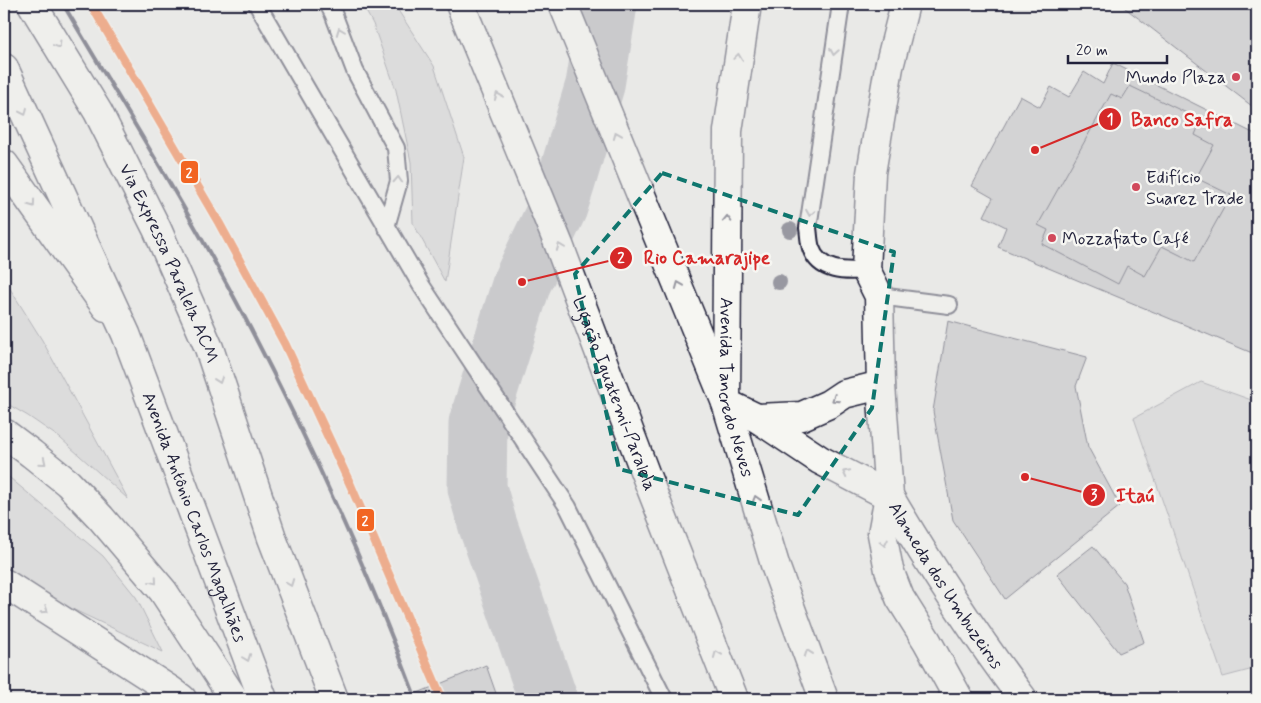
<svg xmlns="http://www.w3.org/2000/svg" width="1261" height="703" viewBox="0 0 1261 703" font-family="Mynerve,sans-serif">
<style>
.green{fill:#ccccce;stroke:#777784}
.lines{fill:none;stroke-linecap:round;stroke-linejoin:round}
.river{stroke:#a5a5ac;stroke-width:59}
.building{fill:#b8b8bc;stroke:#22223b}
.lane-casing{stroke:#22223b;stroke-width:20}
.street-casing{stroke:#22223b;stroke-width:31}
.secondary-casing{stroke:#22223b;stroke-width:31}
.primary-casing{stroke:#22223b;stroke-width:31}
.highway-casing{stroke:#22223b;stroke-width:31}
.lane{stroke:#f6f6f2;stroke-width:16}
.street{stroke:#f6f6f2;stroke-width:28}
.secondary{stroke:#f6f6f2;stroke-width:28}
.primary{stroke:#f6f6f2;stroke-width:28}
.highway{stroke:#f6f6f2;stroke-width:28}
.rail{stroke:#22223b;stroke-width:4}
.metro-1-casing{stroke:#f6f6f2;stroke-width:12}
.metro-1{stroke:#f26522;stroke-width:9}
.tree{fill:#9898a1}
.oneway{stroke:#9797a0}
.marked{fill:none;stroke:#0f766e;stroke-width:4;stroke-dasharray:10 6;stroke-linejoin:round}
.poi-dot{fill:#d1495b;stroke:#f6f6f2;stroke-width:2}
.labels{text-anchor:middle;stroke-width:5;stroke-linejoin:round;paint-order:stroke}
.poi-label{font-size:18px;fill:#22223b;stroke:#f6f6f2;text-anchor:start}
.street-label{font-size:18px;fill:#22223b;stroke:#f6f6f2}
.leader{fill:none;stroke:#d62828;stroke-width:2}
.callout-dot{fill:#d62828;stroke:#f6f6f2;stroke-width:2}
.mark-label{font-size:15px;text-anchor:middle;font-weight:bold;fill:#fff}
.callout-label{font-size:19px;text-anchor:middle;font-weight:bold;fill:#d62828;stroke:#f6f6f2;stroke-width:5;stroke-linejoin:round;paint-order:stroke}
.line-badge{stroke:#f6f6f2;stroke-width:2}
.badge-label{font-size:14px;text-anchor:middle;font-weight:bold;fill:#fff}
</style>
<rect width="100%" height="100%" fill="#e9e9e7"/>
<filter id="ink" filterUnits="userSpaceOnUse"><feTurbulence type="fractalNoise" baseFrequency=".02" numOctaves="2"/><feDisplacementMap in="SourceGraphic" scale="10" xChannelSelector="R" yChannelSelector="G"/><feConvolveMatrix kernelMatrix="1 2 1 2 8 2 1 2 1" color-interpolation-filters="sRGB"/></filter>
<g filter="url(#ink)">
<path class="green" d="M362 4H394L434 66 464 157 445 282 413 223 411 162 396 90 373 24Z
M4 279 42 340 128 499 60 438 28 416 4 402Z
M1201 382 1257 402V668L1223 677 1134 418Z
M4 473 103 556 136 597 163 652 66 606 4 568Z"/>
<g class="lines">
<path class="river" d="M548 699 488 526 477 488 478 423 522 282 558 207 566 182 595 85 608 4"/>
</g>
<path class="building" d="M1120 4H1257V110L1173 45Z
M1113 63 1257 135V355L998 247 1006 227 984 216 993 198 972 186 1020 96 1040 107 1051 87 1069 97 1084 72 1103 84Z
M1130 86 1201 120 1195 135 1214 145 1196 178 1231 195 1194 262 1162 246 1145 276 1127 266 1118 284 1042 244 1048 230 1038 225 1111 94 1122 99Z
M948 321 1087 357 1076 386 1088 447 1120 506 1005 599 953 520 933 411Z
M1093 546 1124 583 1144 642 1119 653 1057 574Z
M486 665 498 699H403Z
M932 695 934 699H920Z"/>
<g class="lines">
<defs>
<path id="lane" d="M257 4 421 285 568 507 664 699
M328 4 333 13 355 71 396 148 399 181 386 227
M841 4 808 228C809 234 809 242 811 248 819 272 845 272 866 270
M879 296 949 305"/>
<path id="street" d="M4 583 170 690 182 699"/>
<g id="secondary">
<path id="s1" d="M32 4 98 112 157 229 209 348 272 538 334 699"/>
<path d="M905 4 889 67 871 173 866 270 879 296 881 385 889 496 882 534 889 570 900 598 927 641 959 699"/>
<path d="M4 164 106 307"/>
<path id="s2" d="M889 496C930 566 974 634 1023 699"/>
</g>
<g id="primary">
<path d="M563 4 726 403 757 418 820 460 889 496"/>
<path id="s3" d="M747 4 728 131 726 403 776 568 824 699"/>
<path d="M757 418 802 416 829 404 844 394 881 385"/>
</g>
<g id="highway">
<path id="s4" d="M460 4 559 245 645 473 734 699"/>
<path id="s5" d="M4 68 126 334 263 699"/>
<path d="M4 433 32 454 68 483 101 518 163 591 234 699"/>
</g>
</defs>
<use href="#lane" class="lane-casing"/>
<use href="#street" class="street-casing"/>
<use href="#secondary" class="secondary-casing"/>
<use href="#primary" class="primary-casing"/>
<use href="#highway" class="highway-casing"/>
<use href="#lane" class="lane"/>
<use href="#street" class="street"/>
<use href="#secondary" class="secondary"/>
<use href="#primary" class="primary"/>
<use href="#highway" class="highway"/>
<path class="rail" d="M63 4C124 107 188 210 244 316 309 440 367 568 416 699"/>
<defs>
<path id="metro-1" d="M91 4 219 223 285 344 351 486 442 699"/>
</defs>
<use href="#metro-1" class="metro-1-casing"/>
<use href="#metro-1" class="metro-1"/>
</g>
<g class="tree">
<circle cx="790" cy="230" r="8"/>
<circle cx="779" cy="282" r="8"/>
</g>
<defs><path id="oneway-chevron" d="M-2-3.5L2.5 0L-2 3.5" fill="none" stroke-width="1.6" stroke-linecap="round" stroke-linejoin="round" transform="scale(1.25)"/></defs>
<g class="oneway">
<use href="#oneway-chevron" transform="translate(340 31) rotate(-111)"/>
<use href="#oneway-chevron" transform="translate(58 45) rotate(59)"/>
<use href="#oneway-chevron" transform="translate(834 52) rotate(99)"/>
<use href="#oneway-chevron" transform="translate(738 57) rotate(-82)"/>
<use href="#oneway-chevron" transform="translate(498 96) rotate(-112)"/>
<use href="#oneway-chevron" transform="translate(24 112) rotate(65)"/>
<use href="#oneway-chevron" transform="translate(617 135) rotate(-112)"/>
<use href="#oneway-chevron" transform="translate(398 180) rotate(-87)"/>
<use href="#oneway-chevron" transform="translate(32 204) rotate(54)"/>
<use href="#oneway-chevron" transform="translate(810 213) rotate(99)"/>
<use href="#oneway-chevron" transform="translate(727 219) rotate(-89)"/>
<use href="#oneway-chevron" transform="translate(560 247) rotate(-111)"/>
<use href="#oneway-chevron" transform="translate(679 285) rotate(-112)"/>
<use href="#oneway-chevron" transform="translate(219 380) rotate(71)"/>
<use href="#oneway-chevron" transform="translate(835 399) rotate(147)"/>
<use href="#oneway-chevron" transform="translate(43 462) rotate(39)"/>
<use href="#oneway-chevron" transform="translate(846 473) rotate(-153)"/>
<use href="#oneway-chevron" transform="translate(756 499) rotate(-107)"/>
<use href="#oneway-chevron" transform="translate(884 543) rotate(78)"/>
<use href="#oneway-chevron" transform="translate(154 581) rotate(50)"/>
<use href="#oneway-chevron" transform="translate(290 583) rotate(69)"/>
<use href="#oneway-chevron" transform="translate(45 610) rotate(33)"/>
<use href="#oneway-chevron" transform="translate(808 653) rotate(-110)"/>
<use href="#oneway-chevron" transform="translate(717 654) rotate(-112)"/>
<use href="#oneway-chevron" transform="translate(247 658) rotate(69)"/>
</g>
</g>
<path d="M0 0H1261V703H0ZM662 173 894 252 872 408 798 515 619 469 575 274Z" fill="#e9e9e7" fill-opacity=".55" fill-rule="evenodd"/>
<path class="marked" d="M662 173 894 252 872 408 798 515 619 469 575 274Z"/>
<g class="poi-dot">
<circle cx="1236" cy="77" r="5"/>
<circle cx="1136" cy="187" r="5"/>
<circle cx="1052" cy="238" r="5"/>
</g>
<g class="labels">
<g class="poi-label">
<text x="1226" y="83" text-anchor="end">Mundo Plaza</text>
<text x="1146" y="183">Edifício<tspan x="1146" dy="21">Suarez Trade</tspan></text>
<text x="1062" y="244">Mozzafiato Café</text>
</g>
<g class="street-label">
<text dy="6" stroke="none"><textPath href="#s1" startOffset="294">Via Expressa Paralela ACM</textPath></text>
<text dy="6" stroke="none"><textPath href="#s3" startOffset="386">Avenida Tancredo Neves</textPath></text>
<text dy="6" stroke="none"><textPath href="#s4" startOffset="419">Ligação Iguatemi-Paralela</textPath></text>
<text dy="6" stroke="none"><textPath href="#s5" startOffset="488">Avenida Antônio Carlos Magalhães</textPath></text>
<text dy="6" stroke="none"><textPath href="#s2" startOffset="106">Alameda dos Umbuzeiros</textPath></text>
</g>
</g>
<path class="leader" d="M1035 150L1110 119M522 282L621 258M1025 477L1094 495"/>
<g class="callout-dot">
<circle cx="1035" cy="150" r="5"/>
<circle cx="522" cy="282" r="5"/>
<circle cx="1025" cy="477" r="5"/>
<circle cx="1110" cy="119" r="12"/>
<circle cx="621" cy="258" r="12"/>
<circle cx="1094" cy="495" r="12"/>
</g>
<g class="mark-label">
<text x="1110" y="124">1</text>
<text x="621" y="263">2</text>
<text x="1094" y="500">3</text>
</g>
<g class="callout-label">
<text x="1182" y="126">Banco Safra</text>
<text x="707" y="264">Rio Camarajipe</text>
<text x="1135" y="502">Itaú</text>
</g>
<g class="line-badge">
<rect x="180" y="160" width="19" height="24" rx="5" fill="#f26522"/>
<rect x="356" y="508" width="19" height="24" rx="5" fill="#f26522"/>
</g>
<g class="badge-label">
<text x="189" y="177">2</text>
<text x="365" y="525">2</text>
</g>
<rect width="1261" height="703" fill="none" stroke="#f6f6f2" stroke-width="20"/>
<rect x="10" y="10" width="1241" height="683" fill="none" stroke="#22223b" stroke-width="2" filter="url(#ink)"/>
<path d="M1068 55v8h99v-8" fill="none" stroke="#22223b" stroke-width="2.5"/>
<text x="1076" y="55" font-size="15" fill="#22223b" stroke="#f6f6f2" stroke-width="4" paint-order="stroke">20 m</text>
</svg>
